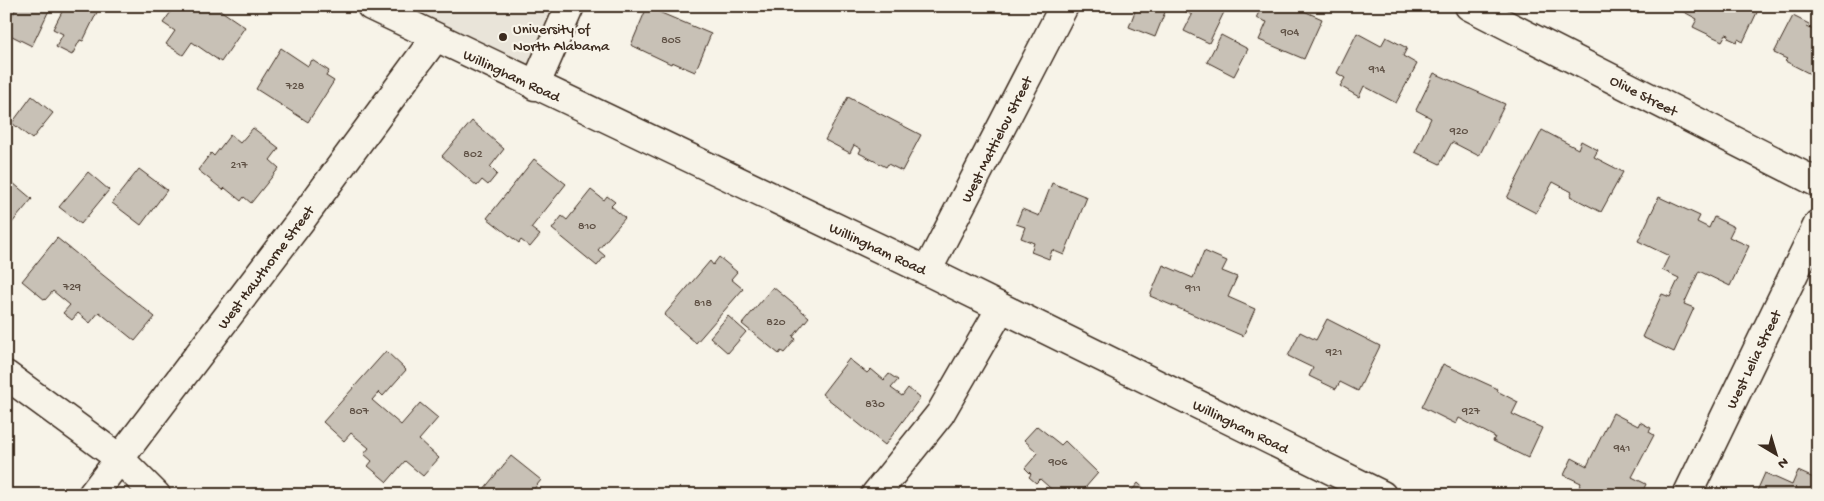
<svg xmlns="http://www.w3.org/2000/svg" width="1824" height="501" viewBox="0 0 1824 501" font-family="'Gochi Hand',sans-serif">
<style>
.built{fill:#e9e4d9}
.building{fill:#c8c1b6;stroke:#3b2a1e}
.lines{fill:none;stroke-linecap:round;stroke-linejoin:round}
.minor-casing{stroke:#3b2a1e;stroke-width:31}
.minor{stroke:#f7f3e8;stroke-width:28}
.poi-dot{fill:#3b2a1e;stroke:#f7f3e8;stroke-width:2}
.labels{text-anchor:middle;stroke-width:4.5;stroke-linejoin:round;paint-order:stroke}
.number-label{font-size:12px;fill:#5e5044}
.poi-label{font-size:15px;fill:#3b2a1e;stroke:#f7f3e8;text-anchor:start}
.street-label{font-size:15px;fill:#3b2a1e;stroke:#f7f3e8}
</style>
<rect width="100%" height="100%" fill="#f7f3e8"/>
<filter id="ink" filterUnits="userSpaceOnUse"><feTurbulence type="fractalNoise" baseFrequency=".02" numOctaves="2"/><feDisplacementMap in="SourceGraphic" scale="10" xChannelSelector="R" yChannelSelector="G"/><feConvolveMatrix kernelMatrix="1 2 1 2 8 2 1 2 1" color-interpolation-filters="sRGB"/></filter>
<g filter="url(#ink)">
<path class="built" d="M406 6H553L527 67Z"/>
<path class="building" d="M17 6H51L32 46 6 33V28Z
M61 6H100L83 41 80 40 72 55 56 47 63 34 53 29 64 8Z
M175 6H223L220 10 245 27 221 62 192 42 183 55 166 44 175 31 163 23Z
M1137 6H1153L1165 12 1155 37 1129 27Z
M1176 6H1227L1209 43 1184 31 1192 15Z
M1262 6H1306L1304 11 1322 19 1304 59 1259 40 1267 22 1256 18Z
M1673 6H1760L1743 42 1738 39 1737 42 1728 38 1729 35 1726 34 1722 41 1693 27 1697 19Z
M647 7 711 34 695 72 672 62 671 64 631 45Z
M1793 16 1809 24 1807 27 1818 32V78L1785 61 1787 59 1774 53Z
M1357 33 1381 46 1386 37 1407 48 1403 56 1417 64 1396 103 1364 86 1359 97 1340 86 1345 78 1337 73Z
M1221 35 1248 49 1234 76 1207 62Z
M281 48 308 66 312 60 329 71 326 76 334 81 308 122 256 89Z
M1434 73 1505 104 1479 156 1452 142 1440 164 1415 152 1431 118 1416 110Z
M32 96 53 113 32 139 12 123Z
M848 97 921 135 902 171 888 164 886 167 859 153 861 149 854 145 850 153 825 140Z
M472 121 504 149 490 167 497 174 488 185 482 180 477 186 442 156Z
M253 128 279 148 270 160 279 168 251 203 244 197 241 201 225 188 223 190 198 170 211 153 214 156 230 135 240 143Z
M1542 130 1578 149 1581 141 1598 150 1594 157 1623 172 1601 212 1570 196 1572 192 1553 182 1536 213 1507 198Z
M534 159 566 184 531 228 540 235 530 247 521 240 519 243 487 218Z
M139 169 167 190 141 225 112 203Z
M88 172 109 190 81 224 59 207Z
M6 177 32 199 6 230Z
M1052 183 1087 197 1064 255 1052 250 1049 259 1031 252 1034 243 1021 238 1025 227 1016 224 1022 209 1039 216Z
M591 190 604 200 607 196 615 202 611 206 625 218 598 250 605 256 597 266 552 229 562 216 567 220Z
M1659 197 1700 216 1697 222 1709 228 1714 217 1734 227 1729 237 1749 246 1730 286 1699 271 1684 304 1694 308 1674 352 1642 337 1662 294 1670 297 1679 278 1662 270 1669 256 1638 241Z
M57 238 155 317 135 341 99 312 90 323 78 313 72 320 63 313 70 305 53 291 45 300 22 281Z
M1204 251 1227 261 1222 271 1237 277 1228 297 1255 309 1243 336 1150 296 1163 265 1193 278Z
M719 257 737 272 731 279 743 289 696 343 664 315 710 261 713 265Z
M773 287 809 317 793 337 796 339 784 353 781 351 779 354 742 324Z
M728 316 746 332 728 353 710 337Z
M1327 319 1380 346 1358 391 1340 382 1336 389 1313 378 1309 376 1313 368 1288 356 1300 332 1316 340Z
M386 351 406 370 383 396 379 392 372 400 401 425 420 403 438 418 419 440 439 458 423 476 405 461 387 482 368 466 372 461 364 454 369 448 351 433 344 441 323 422Z
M849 359 867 373 871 369 884 380 889 374 898 380 891 388 902 396 908 388 920 398 885 445 822 394Z
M1443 364 1498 389 1497 391 1518 402 1512 414 1542 428 1528 458 1493 441 1495 437 1459 418 1456 424 1422 407Z
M1613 413 1638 426 1640 422 1651 428 1649 432 1654 435 1632 477 1646 484 1641 495H1593L1579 487 1581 483 1564 475 1572 458 1587 466Z
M1037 426 1061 445 1065 441 1098 473 1079 495H1058L1040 479 1036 483 1029 477 1031 474 1025 468 1038 453 1024 440Z
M511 456 541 480 529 495H479Z
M1798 471 1818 480V495H1765L1757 491 1765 473 1792 485Z
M1138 483 1151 495H1128Z
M636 488 645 495H631Z"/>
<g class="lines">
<defs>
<path id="minor" d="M371 6 927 271 1382 495
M1469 6 1818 183
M535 86 570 6
M927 271 1064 6
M6 375 119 458 156 495
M92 495 304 216 435 38
M875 495 940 414 1001 308
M1687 495 1818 224"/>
</defs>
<use href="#minor" class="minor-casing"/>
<use href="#minor" class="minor"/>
</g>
</g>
<circle class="poi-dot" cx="503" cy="37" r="5"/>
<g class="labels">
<g class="number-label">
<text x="1290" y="35">904</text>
<text x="671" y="43">805</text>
<text x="1377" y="72">914</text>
<text x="295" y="89">728</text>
<text x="1459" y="134">920</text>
<text x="473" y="157">802</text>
<text x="239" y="168">217</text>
<text x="587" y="229">810</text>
<text x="72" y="290">729</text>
<text x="1193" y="291">911</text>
<text x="703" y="306">818</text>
<text x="776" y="325">820</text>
<text x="1334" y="355">921</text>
<text x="875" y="407">830</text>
<text x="359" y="414">807</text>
<text x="1471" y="414">927</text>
<text x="1622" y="451">941</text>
<text x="1058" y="465">906</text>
</g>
<g class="poi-label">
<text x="513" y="33">University of<tspan x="513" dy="17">North Alabama</tspan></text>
</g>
<g class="street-label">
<text transform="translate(512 75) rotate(25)" y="5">Willingham Road</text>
<text transform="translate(1644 95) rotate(27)" y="5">Olive Street</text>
<text transform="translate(996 139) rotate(-63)" y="5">West Mattielou Street</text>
<text transform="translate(878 248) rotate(25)" y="5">Willingham Road</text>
<text transform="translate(265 267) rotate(-53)" y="5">West Hawthorne Street</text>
<text transform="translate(1753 359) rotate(-64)" y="5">West Lelia Street</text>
<text transform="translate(1241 426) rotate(26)" y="5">Willingham Road</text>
</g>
</g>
<rect width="1824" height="501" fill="none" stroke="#f7f3e8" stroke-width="25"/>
<rect x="12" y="12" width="1799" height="476" fill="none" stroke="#3b2a1e" stroke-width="2" filter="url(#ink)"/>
<g transform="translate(1776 454) rotate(142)" stroke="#f7f3e8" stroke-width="4" paint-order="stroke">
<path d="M0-4L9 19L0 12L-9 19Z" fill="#3b2a1e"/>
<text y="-8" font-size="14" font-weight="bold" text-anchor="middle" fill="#3b2a1e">N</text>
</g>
</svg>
